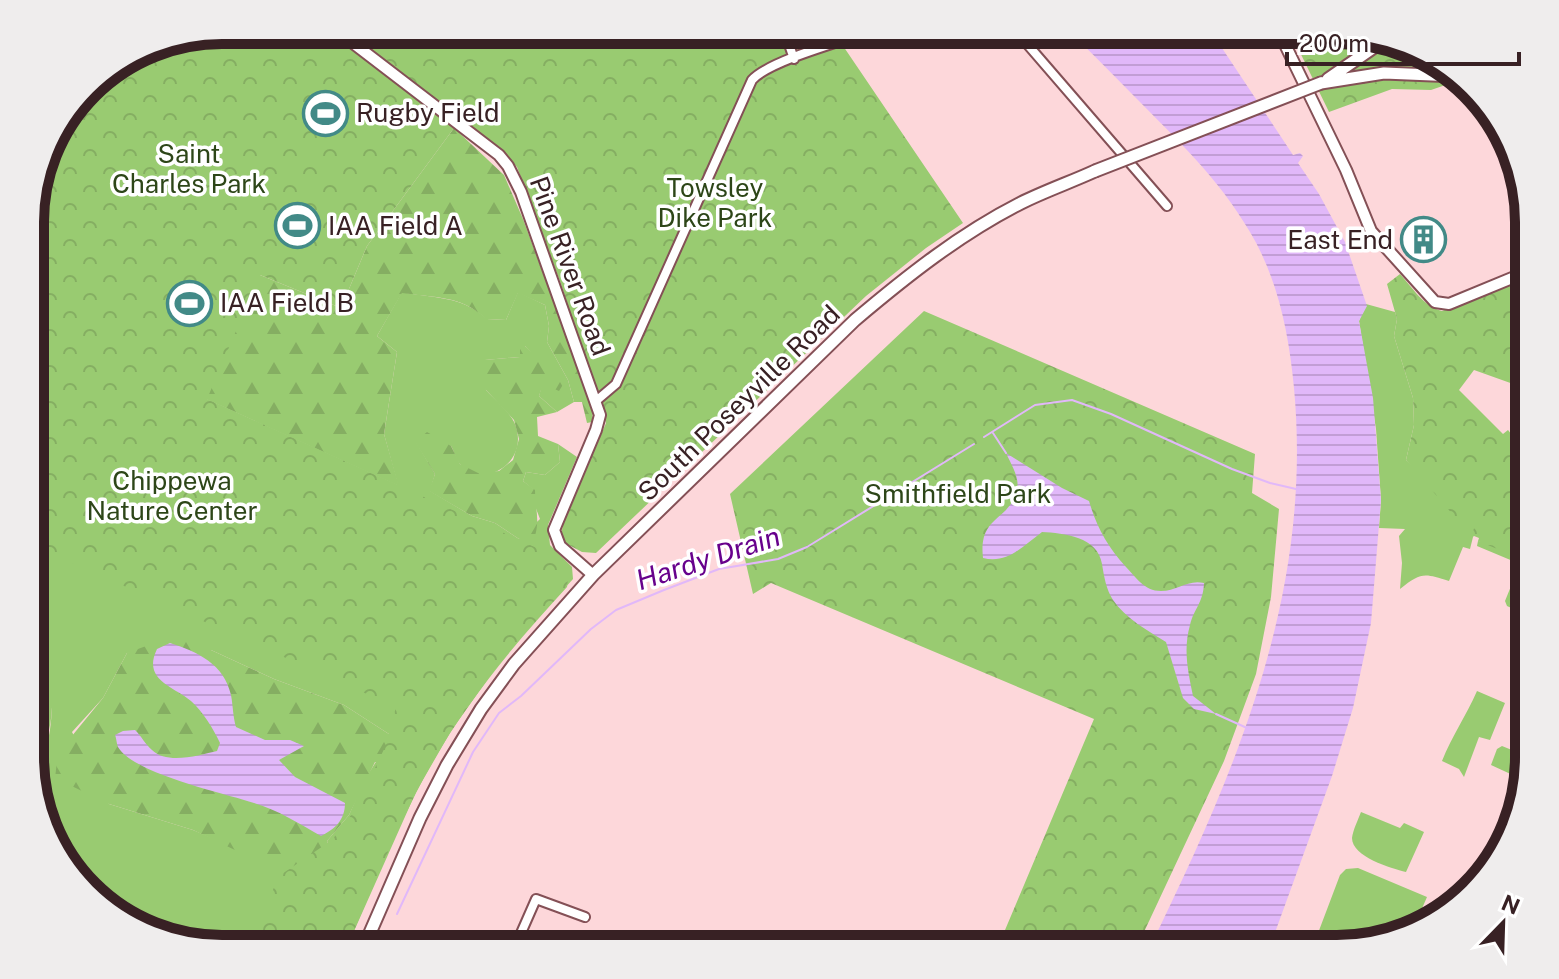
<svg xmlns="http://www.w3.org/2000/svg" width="1559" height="979" viewBox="0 0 1559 979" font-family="'Public Sans',sans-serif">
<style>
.grass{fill:#99cb71;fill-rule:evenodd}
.forest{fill:url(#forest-firs)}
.park{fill:url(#park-crowns)}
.water{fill:url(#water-rules)}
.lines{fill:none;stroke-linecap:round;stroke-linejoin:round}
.stream{stroke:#e1b8f9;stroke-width:2}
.minor-casing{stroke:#845056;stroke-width:12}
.tertiary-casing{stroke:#845056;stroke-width:14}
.secondary-casing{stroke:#845056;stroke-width:15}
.minor{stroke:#fff;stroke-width:8}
.tertiary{stroke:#fff;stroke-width:10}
.secondary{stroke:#fff;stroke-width:11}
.secondary-bridge-casing{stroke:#845056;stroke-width:15;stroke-linecap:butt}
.secondary-bridge{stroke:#fff;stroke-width:11}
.labels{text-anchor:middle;stroke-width:7;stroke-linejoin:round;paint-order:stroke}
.poi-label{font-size:26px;fill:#382124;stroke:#fff;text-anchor:start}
.park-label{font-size:26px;fill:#2d4618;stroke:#fff}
.street-label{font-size:26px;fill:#382124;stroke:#fff}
.water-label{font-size:28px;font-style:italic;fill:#67018c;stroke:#fff}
.rim{fill:none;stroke:#382124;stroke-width:10}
</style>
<defs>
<pattern id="forest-firs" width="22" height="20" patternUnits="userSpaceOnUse" patternTransform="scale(2)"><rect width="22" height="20" fill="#99cb71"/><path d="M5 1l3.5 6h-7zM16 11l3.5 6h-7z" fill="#85ae62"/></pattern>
<pattern id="park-crowns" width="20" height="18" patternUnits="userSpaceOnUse" patternTransform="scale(2)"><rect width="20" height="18" fill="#99cb71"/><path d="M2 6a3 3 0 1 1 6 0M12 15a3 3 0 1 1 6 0" fill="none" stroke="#85ae62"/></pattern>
<pattern id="water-rules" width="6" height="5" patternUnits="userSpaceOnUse" patternTransform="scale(2)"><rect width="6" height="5" fill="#e1b8f9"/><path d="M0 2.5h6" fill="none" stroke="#c29ed5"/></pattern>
</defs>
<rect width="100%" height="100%" fill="#fdd7da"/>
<path class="grass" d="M402 292C435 299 461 295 487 319L506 320 518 292 545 305 549 326 547 342 568 380 574 402 557 412 539 396C546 373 541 363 525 346H520V357L485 360 486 390C495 400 510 412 515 424 530 462 485 490 460 464 456 460 454 451 451 446L416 442 435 474 430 491 472 516 495 523 519 539 540 519 535 506V491L523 481 526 472 545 475 560 462 558 444 577 457 548 525 550 545 572 567 573 579 504 656 451 731 416 792 346 949H222L116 917 56 853 32 781C32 769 39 763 44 752 50 738 51 723 52 708L32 693V391L206 399 398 485 384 434 397 352 377 336ZM211 650 274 679 344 705 392 736 364 781 349 815 327 841 333 855 228 845 193 830 109 804 72 732 103 698 127 653Z
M1366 304 1395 312 1397 319 1394 336 1413 398 1414 425 1406 460 1476 525 1470 549 1463 547 1449 581C1424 573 1421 572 1400 589L1402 563 1399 536 1405 529 1379 528 1381 500 1376 429 1359 321Z
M1478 541 1529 548V616L1507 606 1505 601 1520 564 1477 546Z
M1477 691 1505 703 1490 740 1479 737 1464 777 1459 769 1442 761C1452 736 1466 716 1477 691Z
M1502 746 1529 757V769L1518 799 1510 795 1517 777 1491 765 1497 749Z
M1361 812 1400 828 1404 823 1424 832 1406 872C1391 868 1352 857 1352 838 1353 830 1358 820 1361 812Z
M1358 868 1427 897 1413 929 1349 949H1312L1340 875 1346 869Z"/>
<path class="forest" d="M222 30 260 275 341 308 367 246 454 128 504 175 523 219 593 409 592 422 587 423 582 402H574L568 380 547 342 549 326 545 305 518 293 506 320 486 319C461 295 435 298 402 293L377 336 397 352 384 434 399 486 206 399 149 44Z
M520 345 525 346 564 383 559 391 543 384 539 396 557 412 537 417 538 436 558 444 560 462 545 475 526 472 523 481 535 490C535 508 540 519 535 536L519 539 495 523 472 516 429 491 435 474 415 442 427 432 451 446 460 464 478 473 499 471 513 460 519 439 514 420 486 390 479 375 484 360 520 357Z
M184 641 211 650 274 679 344 705 392 736 396 763 375 762 349 815 327 841 333 855 295 874 273 868 193 830 109 804 55 778 58 753 103 698 127 653 157 642Z
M32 693 52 707C51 732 44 751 32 772Z"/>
<path class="park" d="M222 30H327L454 128 367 246 341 308 260 275 207 399 559 558 569 572 567 587C508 651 455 715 416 793 390 844 369 897 346 949H247L279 876 332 840 355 810 386 745 396 707 32 545V198L50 137 95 78 149 44Z
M360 30H843L835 34 963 223 926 248 866 296 596 553 582 552 565 543 561 535 563 525 606 423 561 284 517 167 502 152 364 45 356 31Z
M1321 30H1337L1443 62 1460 80 1431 90 1392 89 1329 112 1294 40Z
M1400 274C1412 287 1424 307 1442 311L1515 282 1522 285 1529 282V396L1516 385 1474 370 1459 390 1503 434 1508 430 1529 456V562L1478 541 1479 538 1474 536 1471 538 1475 525 1454 516 1406 460 1414 425 1413 398 1394 336 1397 319 1387 284Z
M924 311 1255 454 1252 493 1279 509 1271 597 1256 674 1224 761 1136 949H997L1094 719 771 583 753 594 730 494Z"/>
<path class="water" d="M1068 30H1210L1293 155 1300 153 1303 156 1298 163 1319 194 1345 242 1367 306 1359 321 1373 398 1381 500 1371 623 1353 708 1332 776 1269 949H1149C1237 769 1313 593 1294 388 1289 334 1278 279 1250 232 1218 177 1176 139 1132 94 1111 73 1090 51 1068 30Z
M1006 453 1062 488 1089 501C1097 528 1107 546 1126 567 1136 577 1144 591 1161 591 1177 591 1188 579 1204 583 1203 604 1194 608 1190 625 1183 650 1188 671 1193 696L1216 714 1194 709 1183 698 1166 642C1148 631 1125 618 1113 600 1106 589 1104 576 1102 564 1098 537 1064 533 1042 532 1023 546 1008 564 983 558 978 515 1010 521 1017 490 1020 478 1011 464 1006 453Z
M170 643C198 652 224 664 231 695 233 706 233 717 236 727L265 740H290L304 746 279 760 295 777 345 803C345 820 335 829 321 836 300 824 278 810 254 803 224 793 134 774 118 747 117 746 116 736 115 735L123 731 135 730C142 737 145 744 152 750 167 765 200 755 217 751L220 743C213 728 203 712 191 701 173 686 142 680 157 649Z"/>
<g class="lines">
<path class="stream" d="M993 433 1006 453
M984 437 1035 405 1072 400 1111 414 1232 469 1270 483 1296 489
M1216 714 1247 728
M397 914 473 752 499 713 521 696 591 629 616 610 664 590 719 569 778 559 807 547 974 444"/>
<defs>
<path id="minor" d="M784 30 794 59
M1015 30 1167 206
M347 38 368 30
M596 401 616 384 752 80C770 60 847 40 875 30
M514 949 536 899 585 917"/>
<path id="tertiary" d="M336 30 499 155 508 166 521 192 600 415 596 430 554 530 560 546 593 575
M1278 30 1346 170 1371 231 1435 302 1449 304 1529 271
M1283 40 1308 30"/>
<path id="secondary" d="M1328 79 1380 43
M1321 83 1384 73 1456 76
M363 949 420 818 447 765 481 709 514 664 593 575 855 320C907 276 960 234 1021 203 1045 191 1071 182 1095 171"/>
</defs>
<use href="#minor" class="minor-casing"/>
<use href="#tertiary" class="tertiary-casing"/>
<use href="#secondary" class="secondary-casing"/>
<use href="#minor" class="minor"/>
<use href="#tertiary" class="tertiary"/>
<use href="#secondary" class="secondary"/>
<defs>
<path id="secondary-bridge" d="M1095 171 1321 83"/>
</defs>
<use href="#secondary-bridge" class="secondary-bridge-casing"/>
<use href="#secondary-bridge" class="secondary-bridge"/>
</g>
<defs>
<symbol id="stadium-ring" viewBox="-11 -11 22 22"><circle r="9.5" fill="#fff" stroke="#428a87" stroke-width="1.5"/><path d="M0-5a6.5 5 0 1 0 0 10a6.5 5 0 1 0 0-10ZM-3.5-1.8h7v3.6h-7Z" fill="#428a87"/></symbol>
<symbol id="building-ring" viewBox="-11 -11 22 22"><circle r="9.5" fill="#fff" stroke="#428a87" stroke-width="1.5"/><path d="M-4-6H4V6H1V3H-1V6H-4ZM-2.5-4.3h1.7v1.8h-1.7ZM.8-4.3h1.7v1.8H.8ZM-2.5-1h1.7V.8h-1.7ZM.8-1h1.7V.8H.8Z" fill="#428a87"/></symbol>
</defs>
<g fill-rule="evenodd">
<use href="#stadium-ring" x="300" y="88" width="51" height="51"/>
<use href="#stadium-ring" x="272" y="200" width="51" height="51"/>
<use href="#building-ring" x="1398" y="214" width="51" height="51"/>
<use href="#stadium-ring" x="164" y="278" width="51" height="51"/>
</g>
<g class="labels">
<g class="poi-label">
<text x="356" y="122">Rugby Field</text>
<text x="328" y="235">IAA Field A</text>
<text x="1393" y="249" text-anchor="end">East End</text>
<text x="220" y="312">IAA Field B</text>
</g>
<g class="park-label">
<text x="189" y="163">Saint<tspan x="189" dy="30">Charles Park</tspan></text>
<text x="715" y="197">Towsley<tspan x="715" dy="30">Dike Park</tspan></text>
<text x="172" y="490">Chippewa<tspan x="172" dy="30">Nature Center</tspan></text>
<text x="958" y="503">Smithfield Park</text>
</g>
<g class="street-label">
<text transform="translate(570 266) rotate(70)" y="9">Pine River Road</text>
<text transform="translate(739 403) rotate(-44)" y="9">South Poseyville Road</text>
</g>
<g class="water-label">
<text transform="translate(708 558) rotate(-18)" y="10">Hardy Drain</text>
</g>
</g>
<path d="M0 0H1559V979H0ZM222 44H1337A178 178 0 0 1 1515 222V757A178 178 0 0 1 1337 935H222A178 178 0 0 1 44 757V222A178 178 0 0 1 222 44Z" fill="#efeded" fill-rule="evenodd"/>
<path class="rim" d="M222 44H1337A178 178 0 0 1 1515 222V757A178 178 0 0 1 1337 935H222A178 178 0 0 1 44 757V222A178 178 0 0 1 222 44Z"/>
<g transform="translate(1503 923) rotate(23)" stroke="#ffffff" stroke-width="6" paint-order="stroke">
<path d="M0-6L14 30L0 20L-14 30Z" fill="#382124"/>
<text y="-12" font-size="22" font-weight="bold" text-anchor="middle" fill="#382124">N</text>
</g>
<path d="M1287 52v12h232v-12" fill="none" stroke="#382124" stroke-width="4"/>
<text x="1299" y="52" font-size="24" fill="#382124" stroke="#ffffff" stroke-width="6" paint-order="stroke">200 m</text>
</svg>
